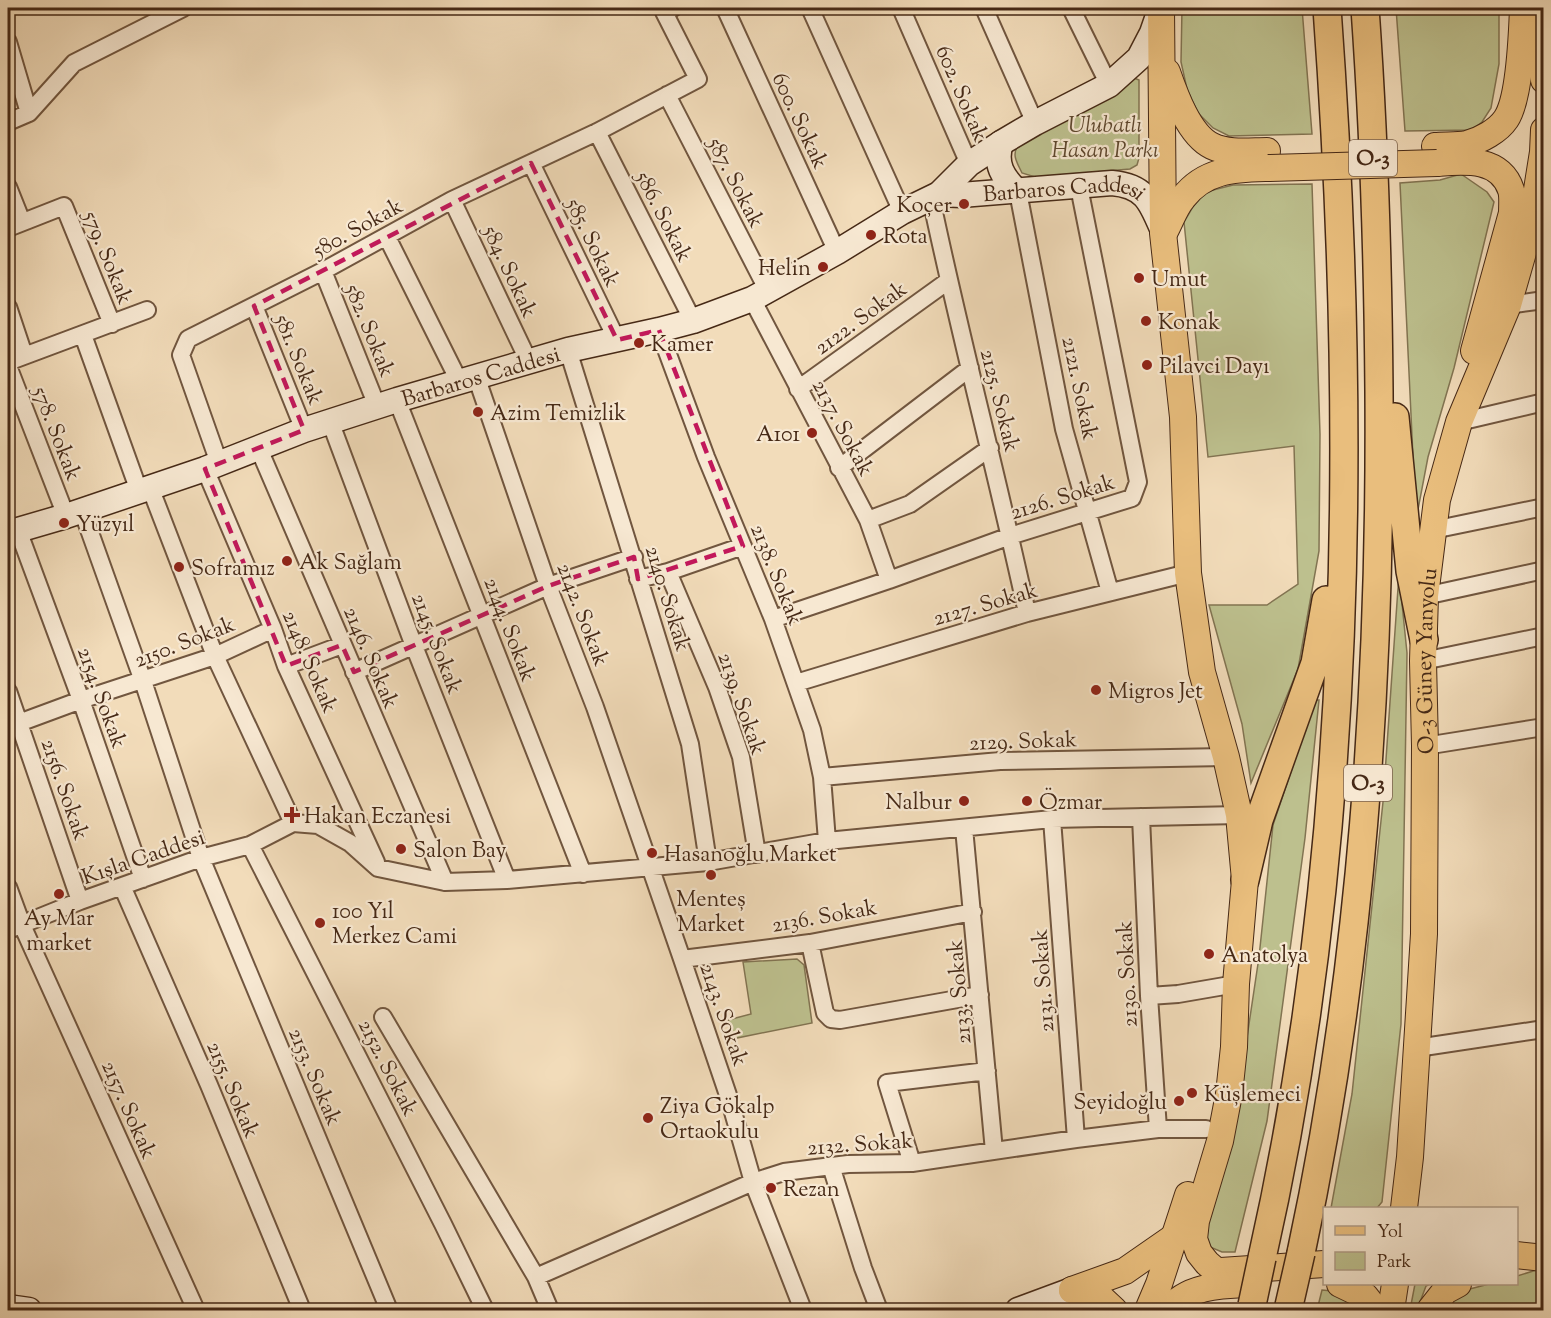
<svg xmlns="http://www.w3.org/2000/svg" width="1551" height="1318" viewBox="0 0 1551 1318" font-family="'Sorts Mill Goudy',serif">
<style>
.green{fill:#bdc08e;stroke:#827452;stroke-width:1.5}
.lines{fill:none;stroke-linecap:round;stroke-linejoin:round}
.minor-casing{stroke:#71563f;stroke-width:20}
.secondary-casing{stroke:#462916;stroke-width:27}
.primary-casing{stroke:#462916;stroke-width:28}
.trunk-casing{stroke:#462916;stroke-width:30}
.minor{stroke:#f7e8d2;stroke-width:16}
.secondary{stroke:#f7e8d2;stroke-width:24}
.primary{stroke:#e9be7d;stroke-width:26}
.trunk{stroke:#e9be7d;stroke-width:27}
.primary-bridge-casing{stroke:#462916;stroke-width:28;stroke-linecap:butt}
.trunk-bridge-casing{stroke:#462916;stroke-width:30;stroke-linecap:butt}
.primary-bridge{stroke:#e9be7d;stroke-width:26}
.trunk-bridge{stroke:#e9be7d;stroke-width:27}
.marked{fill:none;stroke:#c2185b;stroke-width:4.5;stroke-dasharray:12 8;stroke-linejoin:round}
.poi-dot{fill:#8f2418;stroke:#f7e8d2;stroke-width:2}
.labels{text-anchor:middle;stroke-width:4.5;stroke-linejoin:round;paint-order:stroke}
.shield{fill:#f7e8d2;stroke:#7b624e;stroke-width:1.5}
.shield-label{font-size:21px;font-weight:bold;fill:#462916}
.street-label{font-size:22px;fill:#462916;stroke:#f7e8d2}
.park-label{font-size:22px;font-style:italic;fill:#5e472e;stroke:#f7e8d2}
.poi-label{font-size:22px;fill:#462916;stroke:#f7e8d2;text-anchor:start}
</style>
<rect width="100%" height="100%" fill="#f2dcba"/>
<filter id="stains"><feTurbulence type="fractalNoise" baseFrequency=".00333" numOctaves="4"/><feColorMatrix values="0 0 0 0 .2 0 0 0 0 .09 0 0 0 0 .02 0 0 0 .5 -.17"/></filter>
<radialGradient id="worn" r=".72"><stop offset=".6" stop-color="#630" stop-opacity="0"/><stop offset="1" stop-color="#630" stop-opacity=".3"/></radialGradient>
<path class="green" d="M1182 8H1302L1312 134 1229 136 1213 128 1198 113 1187 89 1181 62Z
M1396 8H1499V64L1491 108 1482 122 1472 130 1405 131Z
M1134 78 1139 80V158L1137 165 1130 169 1035 177 1022 173C1018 164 1011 155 1018 146Z
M1461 174 1487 192 1494 202 1454 368 1428 457 1416 520 1400 183 1440 180Z
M1312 184 1320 434 1319 551 1298 669 1251 783 1242 724 1209 605H1267L1298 584 1294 446 1208 457 1184 222 1201 193 1233 185Z
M1399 574 1407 653 1401 1024 1382 1202 1377 1208H1331L1352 1094 1383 802Z
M1315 700H1319L1305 838 1267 1121 1235 1252H1222L1210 1247 1202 1228 1239 1091 1259 957 1273 825Z
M797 959 804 965 812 1023 732 1039 728 1020 751 1014 743 962Z
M1543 1268V1310H1442L1462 1291 1489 1284H1516L1517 1276Z
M1415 1284H1430L1426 1286 1417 1310H1410Z
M1322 1290 1343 1292 1364 1310H1317Z"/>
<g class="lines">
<defs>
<path id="minor" d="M725 8 837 252
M810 8 902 212
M901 8 969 164
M984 8 1035 123
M1071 8 1109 85
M8 42 29 113
M667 95 767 289
M8 122 29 113 74 63 183 8
M597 132 693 321
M531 163 617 340
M8 187 22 222
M1018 192 1064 429 1110 592
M931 198C960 337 997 474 1027 613
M452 200 529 362
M8 228 64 206 112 324
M387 237 459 381
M323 271 377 406
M752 299 868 520 889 580
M1508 305 1544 300
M254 306 304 430
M8 307 24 355
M659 330 706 457 773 619 812 730 822 777 827 841
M83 335 139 491
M568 350 690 744 708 862
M8 362 147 310
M8 366 66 516
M476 376 548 586 595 707 682 959 729 1098 753 1182 803 1310
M798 389 948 281
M397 400 583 874
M330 421 414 646 507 880
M1459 422 1544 402
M259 449 445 882
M219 463 181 355 188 339 323 271 452 200 597 132 698 79 664 12 673 8
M839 468 970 368
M205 469 273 629 286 666 376 862
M150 487 215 656 293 823 318 825 350 843 378 868 445 882 507 880 708 862 827 841 1052 819 1239 815
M82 510 143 681 201 858 389 1310
M868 520 910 504 990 448
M18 530 81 700 143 879
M1433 530 1544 507
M668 572 717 687 741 757 757 854
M638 579 668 572 743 546
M1425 596 1544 570
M773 619 889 580 1010 536 1132 498 1138 482 1079 187
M1423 661 1544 636
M286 666 342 645
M354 672 548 586 634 557
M796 683 1027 613 1188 573
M8 691 80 901
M8 727 81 700 215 656 273 629
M1425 746 1544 727
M822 777 1000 761 1226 757
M1141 817 1149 996 1158 1129
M1052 819 1076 1139
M964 828 994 1151
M250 845 443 1224 485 1310
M122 886 209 1085 302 1310
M8 887 22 925 196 1310
M8 930 80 901 201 858 250 845 293 823
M810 943 825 1013 831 1019 840 1020 980 995
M682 959 810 943 973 912
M1149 996 1178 994 1236 984
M383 1017 536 1277 550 1310
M1417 1048 1544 1029
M912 1163 887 1083 987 1071
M831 1166 863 1268 879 1310
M536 1277 753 1182 784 1172 848 1164 912 1163 1076 1139 1158 1129H1206"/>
<g id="secondary">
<path d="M1001 143C994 164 1003 178 1018 192"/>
<path id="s1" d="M939 194 961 195 1112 183C1146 186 1151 203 1163 231"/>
<path id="s2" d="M8 532 18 530 66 516 205 469 304 430 397 400 568 350 659 330 693 321 752 299 837 252 902 212 939 194 969 164 1001 143 1035 123 1109 85 1139 58 1152 33 1160 10"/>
<path d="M8 1307 29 1310"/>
<path d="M1018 1310 1072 1290"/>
</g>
<g id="primary">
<path d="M1161 8 1163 233 1183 417 1188 573 1202 672 1226 757 1239 815 1245 880 1236 984 1234 1047 1229 1094 1220 1141 1196 1221 1194 1239 1199 1253 1207 1263 1215 1270 1221 1271 1324 1264"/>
<path d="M1533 18 1544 80"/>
<path d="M1167 72C1175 95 1189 135 1212 146 1228 154 1250 151 1267 151"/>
<path d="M1435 146C1445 145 1457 146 1467 144 1481 140 1498 131 1506 119 1520 98 1522 33 1523 8"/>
<path d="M1437 163C1464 161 1500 157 1511 190 1513 196 1512 206 1512 213L1474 351"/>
<path d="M1165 231C1171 220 1175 207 1183 198 1205 169 1236 169 1268 168"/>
<path id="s3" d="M1404 1208 1410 1157 1424 934 1425 746 1423 661 1425 596 1437 500 1459 422 1508 305 1532 221 1543 152 1544 130"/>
<path d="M1516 1255 1544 1258"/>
<path d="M1340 1284 1365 1296 1376 1310"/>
<path d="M1072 1290 1125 1271 1174 1237"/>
<path d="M1072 1290 1099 1296 1114 1310"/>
<path d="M1148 1310 1159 1284 1188 1195"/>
<path d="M1169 1310C1185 1287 1219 1285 1246 1284"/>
<path d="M1391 1310 1395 1284"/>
<path d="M1430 1310 1445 1291 1458 1284"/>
</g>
<path id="trunk" d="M1395 417 1410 571 1424 640
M1245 880 1259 820 1315 663 1326 600
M1301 1253C1362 969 1381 680 1379 391 1378 263 1374 135 1365 8
M1262 1258C1354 851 1357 422 1327 8"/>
</defs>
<use href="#minor" class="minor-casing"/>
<use href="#secondary" class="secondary-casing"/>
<use href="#primary" class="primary-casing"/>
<use href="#trunk" class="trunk-casing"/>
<use href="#minor" class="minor"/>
<use href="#secondary" class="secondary"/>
<use href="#primary" class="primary"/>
<use href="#trunk" class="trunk"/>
<defs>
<path id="primary-bridge" d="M1268 168 1437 163"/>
<path id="trunk-bridge" d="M1252 1305 1262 1258
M1288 1310 1301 1253"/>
</defs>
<use href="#primary-bridge" class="primary-bridge-casing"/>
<use href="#trunk-bridge" class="trunk-bridge-casing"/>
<use href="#primary-bridge" class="primary-bridge"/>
<use href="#trunk-bridge" class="trunk-bridge"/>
</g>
<path class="marked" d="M531 163 617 340 659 330 743 546 638 579 634 557 548 586 354 672 342 645 286 666 205 469 304 430 254 306Z"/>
<g class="poi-dot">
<circle cx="964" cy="204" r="6"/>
<circle cx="871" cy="235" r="6"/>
<circle cx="823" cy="267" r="6"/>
<circle cx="1139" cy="278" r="6"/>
<circle cx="1146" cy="321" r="6"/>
<circle cx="639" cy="343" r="6"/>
<circle cx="1147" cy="365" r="6"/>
<circle cx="478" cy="412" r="6"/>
<circle cx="812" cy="433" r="6"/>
<circle cx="64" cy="523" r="6"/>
<circle cx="287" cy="561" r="6"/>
<circle cx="179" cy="567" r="6"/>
<circle cx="1096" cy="690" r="6"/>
<circle cx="964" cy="801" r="6"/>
<circle cx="1027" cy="801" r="6"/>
<path d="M289 806h6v6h6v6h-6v6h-6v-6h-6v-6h6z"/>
<circle cx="401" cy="849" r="6"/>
<circle cx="652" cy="853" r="6"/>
<circle cx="711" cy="875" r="6"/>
<circle cx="59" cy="894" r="6"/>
<circle cx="320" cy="923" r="6"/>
<circle cx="1209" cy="954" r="6"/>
<circle cx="1192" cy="1093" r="6"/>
<circle cx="1179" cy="1101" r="6"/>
<circle cx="648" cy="1118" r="6"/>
<circle cx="771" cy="1188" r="6"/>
</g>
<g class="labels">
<g class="shield">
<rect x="1349" y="140" width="48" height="36" rx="4.5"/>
<rect x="1344" y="765" width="48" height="36" rx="4.5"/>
</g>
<g class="shield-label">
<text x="1373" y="165">O-3</text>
<text x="1368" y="790">O-3</text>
</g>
<g class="street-label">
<text transform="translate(963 93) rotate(67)" y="8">602. Sokak</text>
<text transform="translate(801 120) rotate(65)" y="8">600. Sokak</text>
<text transform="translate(737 182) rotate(63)" y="8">587. Sokak</text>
<text dy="8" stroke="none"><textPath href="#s1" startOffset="126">Barbaros Caddesi</textPath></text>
<text transform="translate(665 216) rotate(63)" y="8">586. Sokak</text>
<text transform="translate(357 227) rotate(-29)" y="8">580. Sokak</text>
<text transform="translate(594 242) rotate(64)" y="8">585. Sokak</text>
<text transform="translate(109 257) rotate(68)" y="8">579. Sokak</text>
<text transform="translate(511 271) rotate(65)" y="8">584. Sokak</text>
<text transform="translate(860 317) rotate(-36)" y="8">2122. Sokak</text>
<text transform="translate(371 330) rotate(68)" y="8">582. Sokak</text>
<text transform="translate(300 359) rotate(68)" y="8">581. Sokak</text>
<text dy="8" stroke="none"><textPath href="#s2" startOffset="498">Barbaros Caddesi</textPath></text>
<text transform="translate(1081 388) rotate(78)" y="8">2121. Sokak</text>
<text transform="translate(1001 400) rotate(76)" y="8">2125. Sokak</text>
<text transform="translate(844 427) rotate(62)" y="8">2137. Sokak</text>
<text transform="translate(58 433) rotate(69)" y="8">578. Sokak</text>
<text transform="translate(1062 496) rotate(-17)" y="8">2126. Sokak</text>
<text transform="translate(778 574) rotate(68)" y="8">2138. Sokak</text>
<text transform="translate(669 598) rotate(73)" y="8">2140. Sokak</text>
<text transform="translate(985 603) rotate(-16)" y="8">2127. Sokak</text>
<text transform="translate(584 614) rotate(69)" y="8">2142. Sokak</text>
<text transform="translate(511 629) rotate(69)" y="8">2144. Sokak</text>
<text transform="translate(184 641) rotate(-21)" y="8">2150. Sokak</text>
<text transform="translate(438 643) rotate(69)" y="8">2145. Sokak</text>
<text transform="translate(372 657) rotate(67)" y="8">2146. Sokak</text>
<text transform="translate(311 661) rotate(67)" y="8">2148. Sokak</text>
<text dy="8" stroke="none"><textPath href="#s3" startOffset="548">O-3 Güney Yanyolu</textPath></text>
<text transform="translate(103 697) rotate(70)" y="8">2154. Sokak</text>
<text transform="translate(743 703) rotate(71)" y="8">2139. Sokak</text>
<text transform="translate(1023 740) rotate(-2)" y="8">2129. Sokak</text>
<text transform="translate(66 789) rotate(71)" y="8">2156. Sokak</text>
<text transform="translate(143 856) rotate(-19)" y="8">Kışla Caddesi</text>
<text transform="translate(824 915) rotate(-10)" y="8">2136. Sokak</text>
<text transform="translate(1126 974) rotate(-93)" y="8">2130. Sokak</text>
<text transform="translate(1042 981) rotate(-94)" y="8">2131. Sokak</text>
<text transform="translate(958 992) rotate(-95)" y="8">2133. Sokak</text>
<text transform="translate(725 1014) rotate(71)" y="8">2143. Sokak</text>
<text transform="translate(389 1067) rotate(63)" y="8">2152. Sokak</text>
<text transform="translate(316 1076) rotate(67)" y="8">2153. Sokak</text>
<text transform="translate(234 1089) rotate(67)" y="8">2155. Sokak</text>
<text transform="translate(130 1109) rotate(66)" y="8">2157. Sokak</text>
<text transform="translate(860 1143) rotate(-4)" y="8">2132. Sokak</text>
</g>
<g class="park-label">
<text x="1105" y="132">Ulubatlı<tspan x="1105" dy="25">Hasan Parkı</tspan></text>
</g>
<g class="poi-label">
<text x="952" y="212" text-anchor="end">Koçer</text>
<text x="883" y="243">Rota</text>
<text x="811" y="275" text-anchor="end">Helin</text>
<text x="1151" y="286">Umut</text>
<text x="1158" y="329">Konak</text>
<text x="651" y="351">Kamer</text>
<text x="1159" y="373">Pilavci Dayı</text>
<text x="490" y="420">Azim Temizlik</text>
<text x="800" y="441" text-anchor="end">A101</text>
<text x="76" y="531">Yüzyıl</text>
<text x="299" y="569">Ak Sağlam</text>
<text x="191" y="575">Soframız</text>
<text x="1108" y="698">Migros Jet</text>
<text x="952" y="809" text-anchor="end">Nalbur</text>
<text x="1039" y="809">Özmar</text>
<text x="304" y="823">Hakan Eczanesi</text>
<text x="413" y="857">Salon Bay</text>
<text x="664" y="861">Hasanoğlu Market</text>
<text x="711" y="906" text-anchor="middle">Menteş<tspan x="711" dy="25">Market</tspan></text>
<text x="332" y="918">100 Yıl<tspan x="332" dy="25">Merkez Cami</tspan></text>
<text x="59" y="925" text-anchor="middle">Ay Mar<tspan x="59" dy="25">market</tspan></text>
<text x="1221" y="962">Anatolya</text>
<text x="1204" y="1101">Küşlemeci</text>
<text x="1167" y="1109" text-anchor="end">Seyidoğlu</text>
<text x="660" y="1113">Ziya Gökalp<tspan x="660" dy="25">Ortaokulu</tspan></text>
<text x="783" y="1196">Rezan</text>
</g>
</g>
<rect width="1551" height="1318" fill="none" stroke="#f2dcba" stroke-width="30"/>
<rect x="9" y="9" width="1533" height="1300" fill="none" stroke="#462916" stroke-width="3"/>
<rect x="15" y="15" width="1521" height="1288" fill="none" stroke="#462916" stroke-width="1.5"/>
<rect x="1323" y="1207" width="195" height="78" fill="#f7e8d2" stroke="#b09c87" stroke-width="1.5"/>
<rect x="1335" y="1226" width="30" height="9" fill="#e9be7d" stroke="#b09c87" stroke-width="1.5"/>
<text x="1377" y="1237" font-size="18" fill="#462916">Yol</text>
<rect x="1335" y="1252" width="30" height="18" fill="#bdc08e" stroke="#b09c87" stroke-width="1.5"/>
<text x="1377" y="1267" font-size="18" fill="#462916">Park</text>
<rect width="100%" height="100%" filter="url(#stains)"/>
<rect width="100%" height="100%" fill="url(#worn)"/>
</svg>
